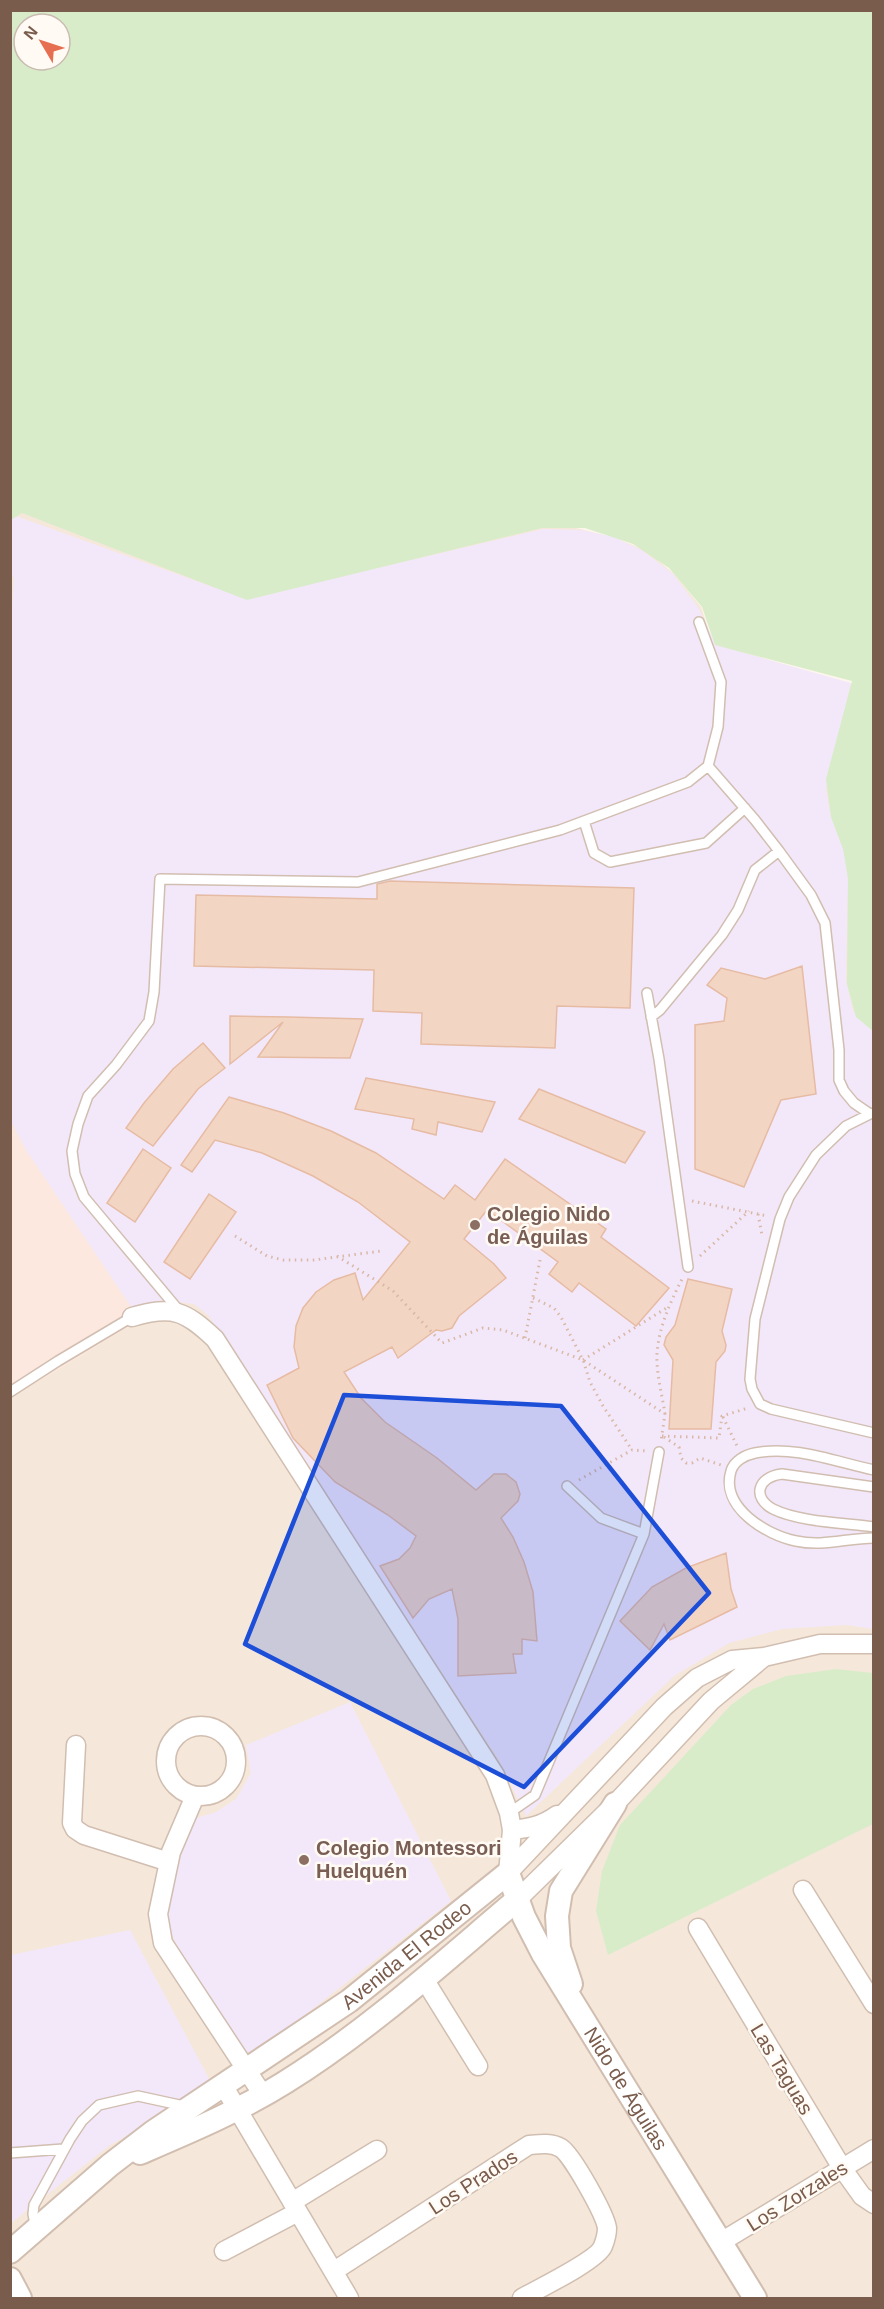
<svg xmlns="http://www.w3.org/2000/svg" width="884" height="2309" viewBox="0 0 884 2309" font-family="Arial,sans-serif">
<style>
.residential{fill:#f5e8da}
.commercial{fill:#fde8e0}
.education{fill:#f3e8fa}
.green{fill:#d8ecc9;fill-rule:evenodd}
.building{fill:#f3d5c3;stroke:#e6bba3;stroke-width:1.5}
.lines{fill:none;stroke-linecap:round;stroke-linejoin:round}
.service-casing{stroke:#d1beb0;stroke-width:12}
.minor-casing{stroke:#d1beb0;stroke-width:21}
.tertiary-casing{stroke:#d1beb0;stroke-width:26}
.path{stroke:#d9b8a5;stroke-width:3;stroke-dasharray:1.5 4.5;stroke-linecap:butt}
.service{stroke:#fff;stroke-width:9}
.minor{stroke:#fff;stroke-width:18}
.tertiary{stroke:#fff;stroke-width:22}
.marked{fill:#1d4ed8;fill-opacity:0.2;stroke:#1d4ed8;stroke-width:4.5;stroke-linejoin:round}
.education-dot{fill:#8d6e63;stroke:#fffaf3;stroke-width:2}
.labels{text-anchor:middle;stroke-width:5;stroke-linejoin:round;paint-order:stroke}
.education-label{font-size:20px;font-weight:bold;fill:#785e54;stroke:#fffaf3;text-anchor:start}
.street-label{font-size:20px;fill:#7a5c4d;stroke:#fffaf3}
</style>
<rect width="100%" height="100%" fill="#fdf6ec"/>
<path class="residential" d="M21 512 576 528 615 538 647 551 674 574 701 607 713 643 852 685 846 846 852 892 856 1012 874 1033 873 2298H11V518Z"/>
<path class="commercial" d="M10 1121 26 1150 140 1320 11 1398Z"/>
<path class="education" d="M16 516 246 599 543 529 581 530 614 537 643 551 673 574 698 607 716 645 851 683 826 789 831 817 844 846 848 882 846 980 853 1011 873 1032V1629L847 1625 782 1629 729 1643 674 1676 526 1816 499 1760 208 1315 194 1304 163 1300 140 1320 26 1150 11 1121 10 641 14 579 11 573 10 520Z
M350 1702 451 1901 238 2067 162 1915 190 1820 216 1812 236 1799 251 1773 246 1745Z
M130 1930 214 2088 110 2145 11 2223V1955Z"/>
<path class="green" d="M11 10 873 11V1031L856 1017 847 984 848 878 843 849 831 817 826 779 852 681 715 645 702 607 669 568 633 544 585 528H542L247 600 22 513 11 520ZM24 24H60V60H24Z
M836 1669 873 1673V1824L608 1955 596 1911 602 1871 620 1825 731 1705 753 1689 786 1676Z"/>
<path class="building" d="M390 881 634 888 630 1008 557 1006 555 1048 421 1044 422 1013 373 1011 374 970 194 966 196 895 377 899V884Z
M802 966 816 1094 781 1100 744 1187 695 1169V1025L724 1021 727 998 707 985 721 968 765 979Z
M230 1016 289 1017 363 1019 350 1058 258 1057 283 1022 230 1064Z
M203 1043 225 1068 198 1089 153 1146 126 1128 144 1103 173 1069Z
M366 1078 495 1102 482 1132 438 1122 436 1135 412 1129 414 1119 355 1109Z
M539 1089 645 1132 625 1163 519 1119Z
M229 1097 284 1113 331 1131 376 1153 444 1199 455 1185 475 1200 505 1159 606 1229 601 1237 669 1288 636 1326 579 1283 572 1292 549 1274 558 1262 487 1210 464 1239 494 1264 506 1278 459 1316 452 1328 442 1331 436 1330 398 1358 392 1347 344 1372 361 1398 385 1422 437 1458 476 1490 494 1474H506L516 1482 520 1494 518 1501 501 1518 513 1537 524 1562 533 1592 537 1641 522 1639V1654H513L516 1673 458 1676V1619L452 1589 429 1599 413 1618 380 1566 399 1559 410 1548 416 1536 388 1515 335 1482 293 1438 267 1385 299 1368 294 1347 296 1326 303 1308 316 1292 334 1280 355 1273 363 1300 410 1242 358 1202 313 1176 262 1153 215 1140 192 1172 181 1165Z
M143 1149 171 1168 135 1222 107 1203Z
M209 1194 236 1212 190 1279 164 1262Z
M688 1279 732 1289 722 1331 726 1345 725 1351 716 1362 711 1429H669L673 1360 664 1345 666 1337 675 1325Z
M726 1553 731 1589 737 1607 670 1640 664 1624 650 1650 620 1621 652 1587 686 1568Z"/>
<g class="lines">
<defs>
<path id="service" d="M708 766 755 820 779 851 811 895 825 923 839 1050V1080L844 1091 854 1103 870 1114 874 1113
M584 821 594 853 610 862 706 843 745 808
M647 993 659 1059 688 1267
M651 1017 660 1010 722 935 738 910 755 870 779 851
M870 1114 846 1126 816 1155 789 1197 780 1219 755 1319 750 1379 752 1389 760 1404 771 1409 874 1433
M181 1313 84 1197 75 1174 72 1151 78 1124 88 1096 116 1065 149 1021 154 992 160 879 358 882 560 830 688 782 708 766 718 727 721 682 699 622
M10 1392 58 1361 132 1317
M874 1470C836 1462 794 1445 755 1453 745 1455 734 1461 731 1471 720 1507 766 1535 796 1541 823 1547 847 1538 874 1538
M874 1487 782 1474C757 1477 752 1498 773 1509 799 1522 845 1523 874 1527
M644 1534 659 1452
M509 1813 535 1795 644 1534 601 1518 567 1486
M10 2153 63 2149
M36 2229 33 2214 34 2205 70 2139 82 2121 99 2105 138 2096 184 2106"/>
<path id="minor" d="M132 1317C173 1305 185 1311 215 1339L495 1775 509 1813 512 1830 508 1873
M166 1761a35 35 0 1 1 70 0a35 35 0 1 1-70 0Z
M76 1745 72 1823 75 1829 84 1835 169 1862
M195 1796 171 1852 158 1914 163 1943 263 2095
M512 1830C529 1828 542 1826 557 1815
M508 1873 664 1707 697 1678 732 1660 764 1657 820 1644H874
M803 1890 874 2004
M518 1899 615 1804 711 1701 764 1657
M698 1928 842 2168 862 2196 874 2204
M424 1979 478 2066
M223 2085 349 2298
M292 2202 377 2150
M721 2242 874 2149
M224 2251 298 2212
M334 2271 529 2145C539 2144 551 2142 561 2148 572 2155 605 2214 607 2228 607 2232 605 2241 603 2246 598 2260 538 2289 522 2298"/>
<g id="tertiary">
<path d="M571 1984 559 1948 557 1916 561 1891 615 1804"/>
<path d="M140 2153C189 2132 239 2111 284 2083 368 2031 442 1963 518 1899"/>
<path id="s1" d="M10 2252 110 2165 153 2132 349 2001 508 1873 524 1917 543 1954 755 2298"/>
<path d="M10 2279 20 2298"/>
</g>
</defs>
<use href="#service" class="service-casing"/>
<use href="#minor" class="minor-casing"/>
<use href="#tertiary" class="tertiary-casing"/>
<path class="path" d="M692 1201 768 1216
M758 1214 762 1235
M235 1236 267 1256 283 1260H314L381 1251
M337 1256 393 1291 442 1343 483 1328 503 1330 583 1360 665 1414 661 1441
M700 1256 749 1211
M533 1298 554 1308 561 1317 583 1360 590 1382 603 1406 632 1450
M525 1338 540 1260
M583 1360 668 1307
M665 1414C662 1394 656 1373 657 1353 659 1326 671 1301 683 1277
M723 1417 737 1446
M662 1436 719 1438 722 1416 748 1408
M664 1437 679 1447 681 1458 686 1463H692L700 1458 721 1465
M579 1480 632 1450 648 1451"/>
<use href="#service" class="service"/>
<use href="#minor" class="minor"/>
<use href="#tertiary" class="tertiary"/>
</g>
<path class="marked" d="M344 1395 561 1406 709 1593 524 1787 245 1644Z"/>
<g class="education-dot">
<circle cx="475" cy="1225" r="6"/>
<circle cx="304" cy="1860" r="6"/>
</g>
<g class="labels">
<g class="education-label">
<text x="487" y="1221">Colegio Nido<tspan x="487" dy="23">de Águilas</tspan></text>
<text x="316" y="1855">Colegio Montessori<tspan x="316" dy="23">Huelquén</tspan></text>
</g>
<g class="street-label">
<text dy="7" stroke="none"><textPath href="#s1" startOffset="496">Avenida El Rodeo</textPath></text>
<text transform="translate(782 2069) rotate(59)" y="7">Las Taguas</text>
<text dy="7" stroke="none"><textPath href="#s1" startOffset="873">Nido de Águilas</textPath></text>
<text transform="translate(473 2182) rotate(-33)" y="7">Los Prados</text>
<text transform="translate(797 2196) rotate(-32)" y="7">Los Zorzales</text>
</g>
</g>
<rect width="884" height="2309" fill="none" stroke="#7a5c4d" stroke-width="24"/>
<g transform="translate(42 42) rotate(309)"><circle r="28" fill="#fffaf3" stroke="#cabbb1" stroke-width="1.5"/>
<path d="M0-4.5L10 22L0 15L-10 22Z" fill="#e76f51"/>
<text y="-9" font-size="16" font-weight="bold" text-anchor="middle" fill="#7a5c4d">N</text>
</g>
</svg>
